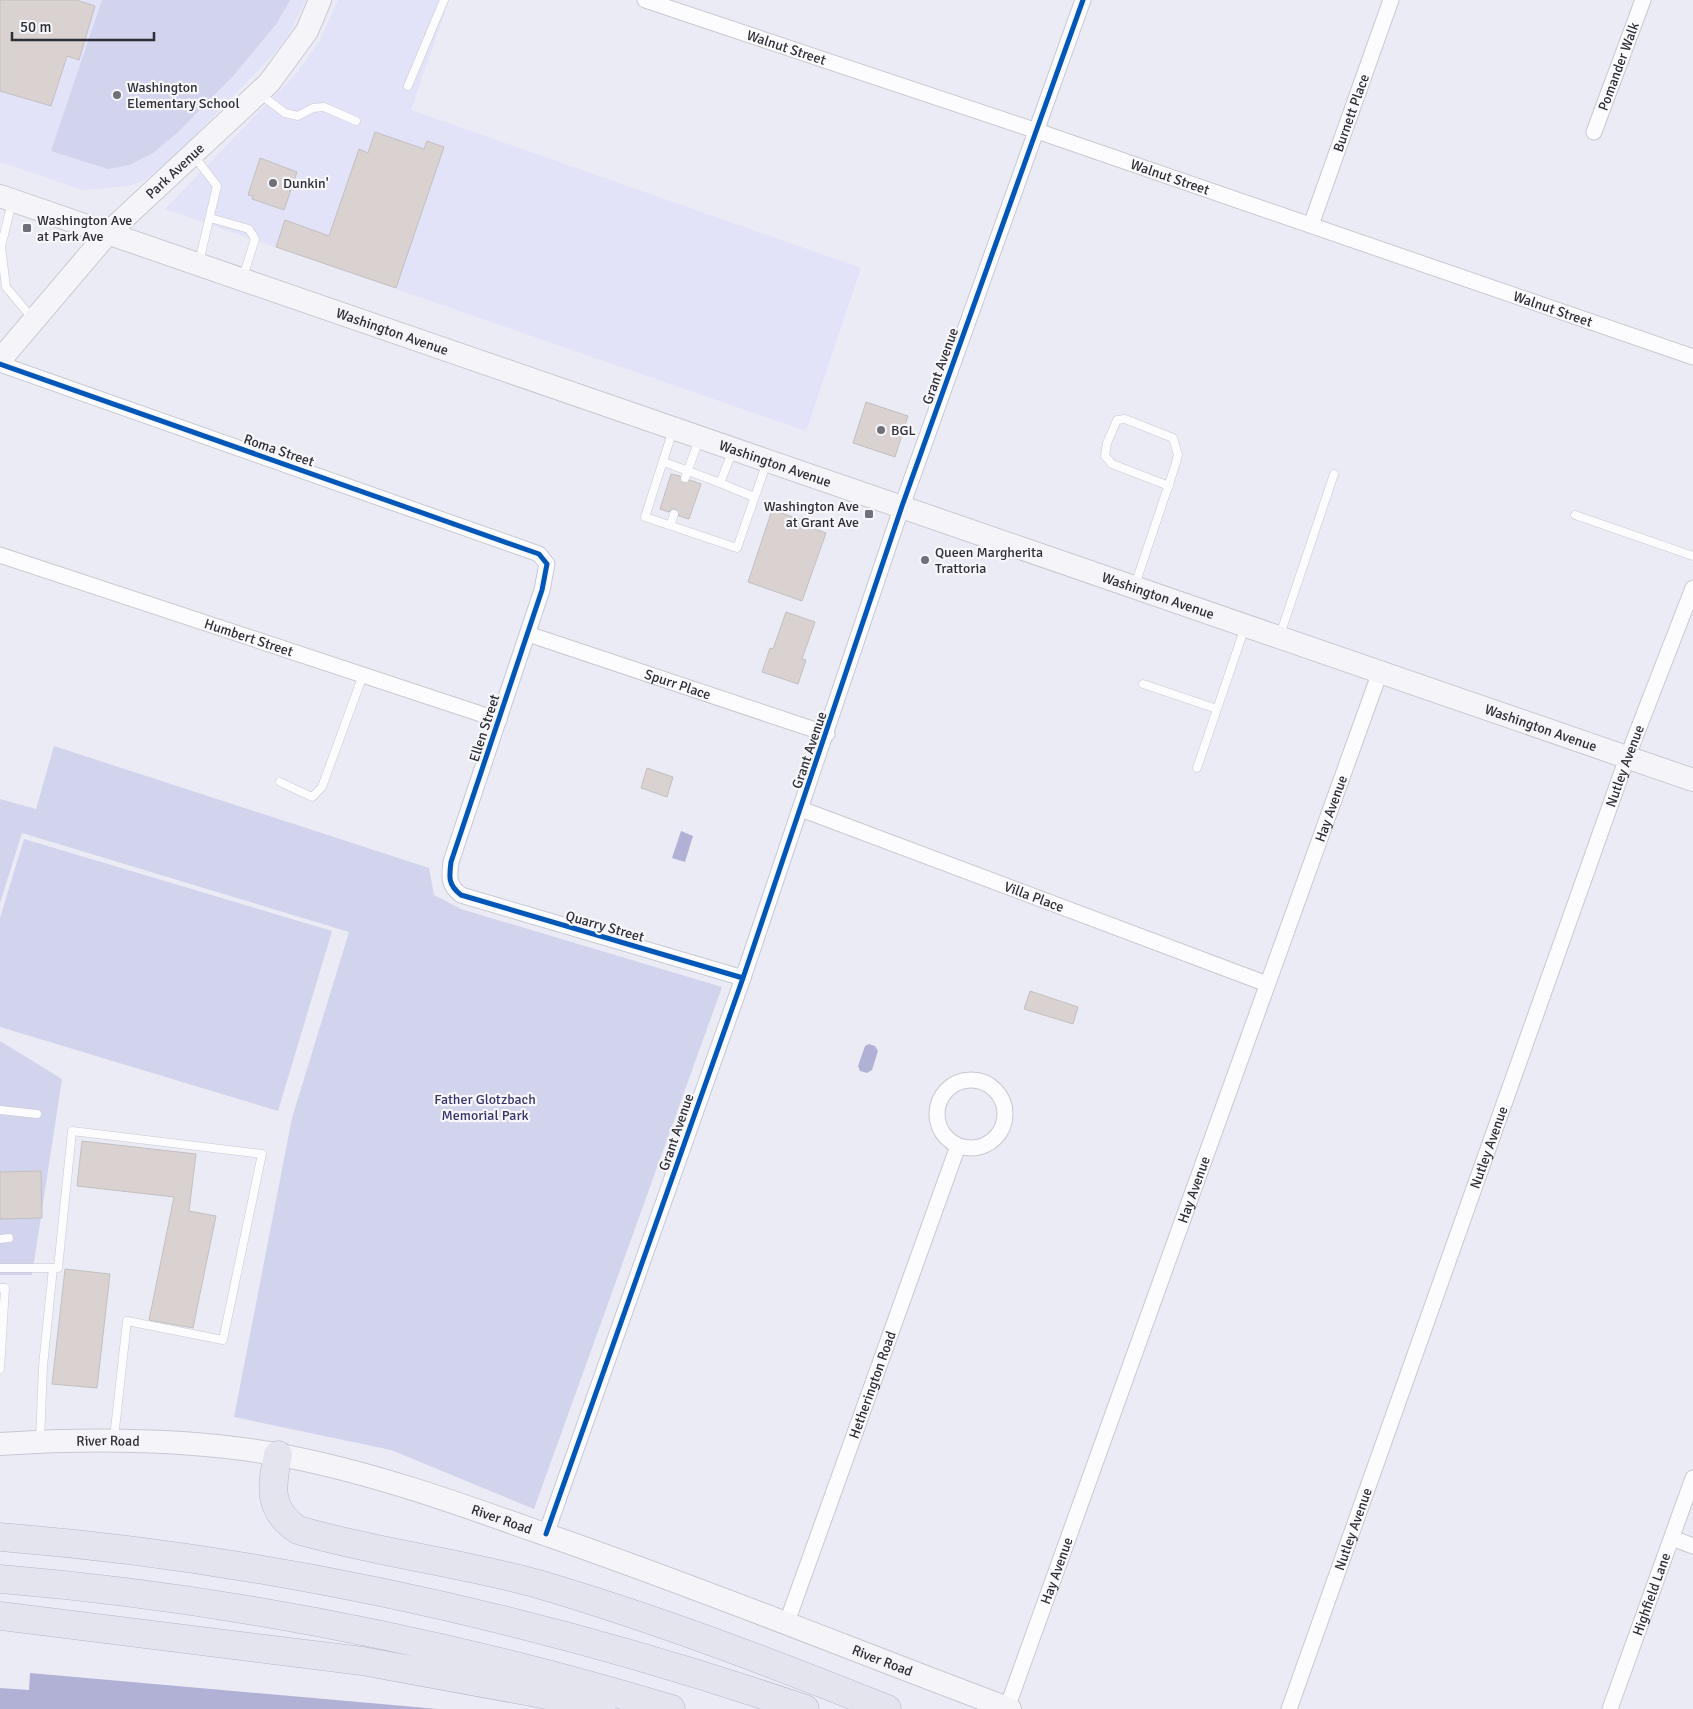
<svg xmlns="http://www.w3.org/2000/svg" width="1693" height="1709" viewBox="0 0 1693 1709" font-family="Signika,sans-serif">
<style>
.built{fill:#e2e2f8}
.green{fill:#d2d3ed}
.water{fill:#b1b1d6}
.building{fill:#dad2d0;stroke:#c3bfc1}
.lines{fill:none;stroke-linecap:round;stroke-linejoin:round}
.lane-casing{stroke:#c8c8d2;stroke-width:9}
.street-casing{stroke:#c8c8d2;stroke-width:17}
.secondary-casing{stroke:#c8c8d2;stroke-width:24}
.highway-casing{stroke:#b6b6c4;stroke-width:29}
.lane{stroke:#fcfcfe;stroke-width:8}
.street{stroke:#fcfcfe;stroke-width:15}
.secondary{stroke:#f5f5f9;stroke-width:22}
.highway{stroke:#e4e4ef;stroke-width:28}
.cycleway-casing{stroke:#f6f6fb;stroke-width:8}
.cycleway{stroke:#0057b8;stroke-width:5}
.poi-dot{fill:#70707a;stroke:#f6f6fb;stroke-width:2}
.labels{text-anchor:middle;stroke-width:4.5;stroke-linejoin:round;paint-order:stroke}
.street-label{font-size:14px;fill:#2e2e37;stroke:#f6f6fb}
.poi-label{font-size:14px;fill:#2e2e37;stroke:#f6f6fb;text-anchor:start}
.park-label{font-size:14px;fill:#38336f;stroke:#f6f6fb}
</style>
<rect width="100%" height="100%" fill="#ebebf6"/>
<path class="built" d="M0 0H306L287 37 273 55 171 160 143 181 127 186 83 190 0 162Z
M338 0H449L411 110 861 268 806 431 165 209 297 73 319 42Z"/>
<path class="green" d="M102 0H290L277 23 234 75 178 132 153 153 129 165 108 169 51 151Z
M54 746 429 868 434 895 461 909 722 987 534 1509 391 1450 234 1417 292 1118 349 932 22 833 0 903V799L36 809Z
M24 839 332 931 278 1111 0 1027V918Z
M0 1041 62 1079 32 1275H0Z"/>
<path class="water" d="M681 831 693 836 685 862 672 858Z
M869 1044 875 1046 878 1051 872 1070 867 1073 860 1071 858 1066 865 1046Z
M30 1673 438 1709H0V1688L29 1690Z"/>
<path class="building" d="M0 0H76L95 6 79 60 67 56 51 106 0 91Z
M375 132 424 149 427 141 444 147 396 288 276 247 285 220 329 236 359 149 368 153Z
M260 158 297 172 284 210 252 199 253 196 248 195Z
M866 402 908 416 895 457 853 443Z
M671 474 680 476 684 483 690 480 701 484 689 519 679 516 676 509H672L669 512 660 509Z
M772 510 811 523 810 527 826 533 802 601 748 582Z
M786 612 815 622 802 659 806 660 798 684 762 672 770 648 773 649Z
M647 768 673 777 667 797 641 788Z
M1030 991 1078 1007 1073 1024 1024 1009Z
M82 1141 196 1154 189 1211 216 1216 193 1328 149 1320 174 1197 77 1186Z
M41 1171 42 1218 0 1219V1172Z
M65 1269 110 1274 97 1388 52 1384Z"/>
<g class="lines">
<defs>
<path id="lane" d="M408 86 444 0
M260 94 285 113 298 116 313 108 324 107 356 121
M194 156 217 186 199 262
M12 202 1 247 6 287 33 319
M210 218 249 229 255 239 243 277
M673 430 645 517 737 548 767 462
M733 450 720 483 754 497
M664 462 720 483
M685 478 699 440
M1575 515 1693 556
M671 524 674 514
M1135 585 1175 466 1178 455 1173 438 1125 419 1117 420 1107 443 1105 456 1112 464 1169 486
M1280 635 1334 474
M1143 684 1217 709
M1197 768 1245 627
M280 782 312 797 322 787 363 675
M0 1110 37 1114
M0 1239 9 1238
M0 1268H58L72 1131 262 1154 223 1340 127 1321 114 1438
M0 1288H5L0 1369
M40 1440 43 1366 53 1268"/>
<g id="street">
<path id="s1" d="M645 0 1037 131 1693 357"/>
<path id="s2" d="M1594 132 1643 0"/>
<path id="s3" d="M1311 225 1391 0"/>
<path d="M0 364 539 554 547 564 542 590 451 862C449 877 448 885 461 895L743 978"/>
<path id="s4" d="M0 555 499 720"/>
<path id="s5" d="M528 634 827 734"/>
<path id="s6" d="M801 809 1267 984"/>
<circle cx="971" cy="1114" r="34"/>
<path d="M546 1534 743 978 902 506 1083 0"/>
<path d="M1672 1538 1693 1546"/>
<path id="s7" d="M787 1622 958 1146"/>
<path id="s8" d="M1007 1708 1380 672"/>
<path id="s9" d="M1289 1709 1627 758 1693 588"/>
<path id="s10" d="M1610 1709 1693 1478"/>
</g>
<g id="secondary">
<path id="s11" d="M0 196 1693 780"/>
<path id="s12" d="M0 360 108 233 269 83 307 31 320 0"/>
<path id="s13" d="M0 1444C93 1438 188 1438 280 1455 371 1472 457 1503 544 1534 701 1588 855 1651 1010 1709"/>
</g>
<path id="highway" d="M278 1455C271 1487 268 1510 298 1530 377 1553 459 1562 538 1584 657 1619 772 1663 887 1709
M0 1537C275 1559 544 1620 805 1709
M0 1579C229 1598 452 1643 671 1709
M0 1616 362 1661 602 1705"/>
</defs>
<use href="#lane" class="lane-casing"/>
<use href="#street" class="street-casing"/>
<use href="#secondary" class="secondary-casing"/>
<use href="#highway" class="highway-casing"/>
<use href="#lane" class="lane"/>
<use href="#street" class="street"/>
<use href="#secondary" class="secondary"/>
<use href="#highway" class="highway"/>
<defs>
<path id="cycleway" d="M0 364 539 554 547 564 542 590 451 862C449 877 448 885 461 895L743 978
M546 1534 743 978 902 506 1083 0"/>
</defs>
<use href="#cycleway" class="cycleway-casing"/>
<use href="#cycleway" class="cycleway"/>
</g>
<g class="poi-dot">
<circle cx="117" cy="95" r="5"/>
<circle cx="273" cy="183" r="5"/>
<rect x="22" y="223" width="10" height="10" rx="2.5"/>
<circle cx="881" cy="430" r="5"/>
<rect x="864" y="509" width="10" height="10" rx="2.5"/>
<circle cx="925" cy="560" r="5"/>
</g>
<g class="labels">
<g class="street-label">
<text dy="5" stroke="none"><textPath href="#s1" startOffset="149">Walnut Street</textPath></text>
<text dy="5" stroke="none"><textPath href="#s2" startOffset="70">Pomander Walk</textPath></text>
<text dy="5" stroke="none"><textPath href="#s3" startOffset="119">Burnett Place</textPath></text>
<text dy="5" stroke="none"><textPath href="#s12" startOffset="258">Park Avenue</textPath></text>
<text dy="5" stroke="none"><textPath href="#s1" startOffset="554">Walnut Street</textPath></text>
<text dy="5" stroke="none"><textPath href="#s1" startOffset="959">Walnut Street</textPath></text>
<text dy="5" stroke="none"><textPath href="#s11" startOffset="415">Washington Avenue</textPath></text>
<text transform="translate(940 366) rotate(-70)" y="5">Grant Avenue</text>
<text transform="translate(279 450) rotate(19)" y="5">Roma Street</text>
<text dy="5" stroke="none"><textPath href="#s11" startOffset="820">Washington Avenue</textPath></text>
<text dy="5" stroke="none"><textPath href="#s11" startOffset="1225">Washington Avenue</textPath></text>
<text dy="5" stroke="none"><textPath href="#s4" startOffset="262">Humbert Street</textPath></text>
<text dy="5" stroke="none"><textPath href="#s5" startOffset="158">Spurr Place</textPath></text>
<text transform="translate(484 728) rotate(-72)" y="5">Ellen Street</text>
<text dy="5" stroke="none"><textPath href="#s11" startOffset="1630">Washington Avenue</textPath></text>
<text transform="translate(809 750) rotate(-71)" y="5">Grant Avenue</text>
<text dy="5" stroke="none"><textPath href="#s9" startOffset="1001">Nutley Avenue</textPath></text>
<text dy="5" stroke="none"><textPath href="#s8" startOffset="956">Hay Avenue</textPath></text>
<text dy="5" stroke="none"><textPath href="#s6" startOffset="249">Villa Place</textPath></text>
<text transform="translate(605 926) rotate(16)" y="5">Quarry Street</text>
<text transform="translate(676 1132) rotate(-71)" y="5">Grant Avenue</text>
<text dy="5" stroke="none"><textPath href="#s9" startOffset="596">Nutley Avenue</textPath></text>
<text dy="5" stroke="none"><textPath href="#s8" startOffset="551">Hay Avenue</textPath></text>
<text dy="5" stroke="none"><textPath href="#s7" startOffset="252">Hetherington Road</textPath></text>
<text dy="5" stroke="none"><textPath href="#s13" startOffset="108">River Road</textPath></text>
<text dy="5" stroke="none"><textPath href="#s13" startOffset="512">River Road</textPath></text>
<text dy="5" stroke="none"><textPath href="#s9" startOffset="191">Nutley Avenue</textPath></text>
<text dy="5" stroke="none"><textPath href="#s8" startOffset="146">Hay Avenue</textPath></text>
<text dy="5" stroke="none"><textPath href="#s10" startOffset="122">Highfield Lane</textPath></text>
<text dy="5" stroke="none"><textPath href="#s13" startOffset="918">River Road</textPath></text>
</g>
<g class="poi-label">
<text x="127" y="92">Washington<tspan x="127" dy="16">Elementary School</tspan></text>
<text x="283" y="188">Dunkin'</text>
<text x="37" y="225">Washington Ave<tspan x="37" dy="16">at Park Ave</tspan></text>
<text x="891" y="435">BGL</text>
<text x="859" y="511" text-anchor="end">Washington Ave<tspan x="859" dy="16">at Grant Ave</tspan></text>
<text x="935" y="557">Queen Margherita<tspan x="935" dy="16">Trattoria</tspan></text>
</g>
<g class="park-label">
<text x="485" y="1104">Father Glotzbach<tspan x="485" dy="16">Memorial Park</tspan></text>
</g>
</g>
<path d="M12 32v8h142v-8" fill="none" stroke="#2e2e37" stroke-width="2.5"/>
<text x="20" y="32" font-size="15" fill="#2e2e37" stroke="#f6f6fb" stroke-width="4" paint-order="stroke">50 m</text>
</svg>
